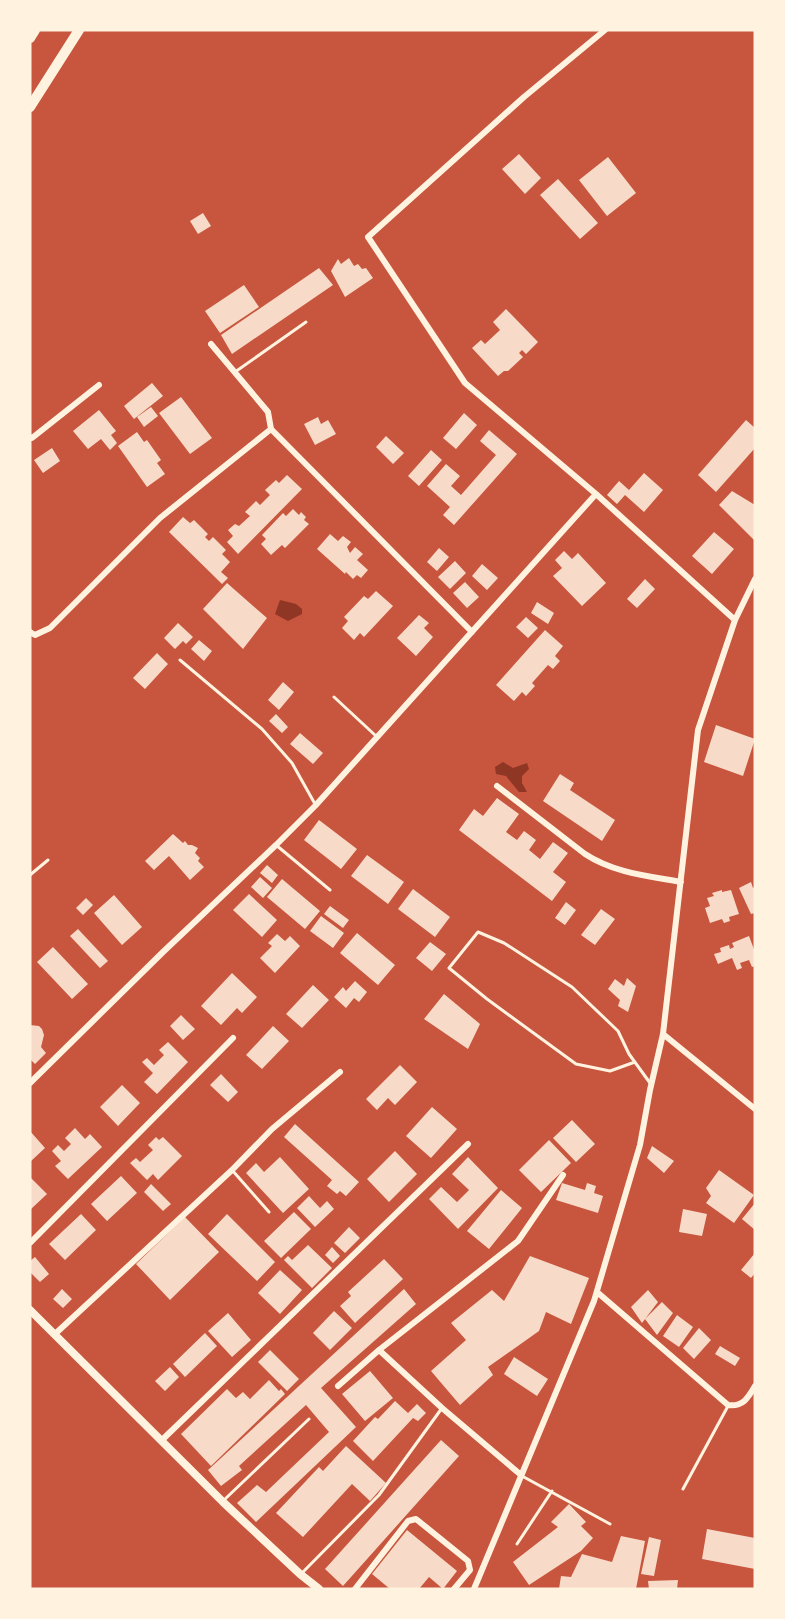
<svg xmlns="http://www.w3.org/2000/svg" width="785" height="1619" viewBox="0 0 785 1619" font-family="Lato,sans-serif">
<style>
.water{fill:#8f3625}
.building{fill:#f7dbc8}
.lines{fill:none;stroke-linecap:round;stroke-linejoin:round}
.service{stroke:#fff3e0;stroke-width:3}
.minor{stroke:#fff3e0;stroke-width:6}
.tertiary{stroke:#fff3e0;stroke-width:8}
.trunk{stroke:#fff3e0;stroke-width:10}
</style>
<rect width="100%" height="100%" fill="#c8553d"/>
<path class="water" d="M280 600 296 604 302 609V614L288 621 275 614Z
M503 762 513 768 527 763 529 769 522 776V783L527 792H519L506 776 496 774 495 767Z"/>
<path class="building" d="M519 154 541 178 525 194 502 169Z
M608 157 636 193 607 216 579 180Z
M558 179 598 223 580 239 540 195Z
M203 213 211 226 198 234 190 221Z
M349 258 354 266 358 264 362 269 366 268 373 278 345 297 331 271 338 259 341 264Z
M319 268 333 285 232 354 221 335Z
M244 285 259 307 220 333 205 311Z
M506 309 538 342 526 354 522 350 519 353 523 357 508 371H504L498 376 472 348 481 340 485 344 500 330 493 322Z
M152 383 163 396 134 419 124 406Z
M181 397 212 438 190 454 159 413Z
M151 407 158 416 144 427 137 417Z
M99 410 116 431 111 435 117 443 110 450 101 439 88 449 73 431Z
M464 413 477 425 456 449 443 438Z
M318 417 321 424 328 420 336 434 315 445 304 424Z
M746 420 755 428V448L716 492 698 475Z
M489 430 517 454 454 525 443 515 450 507 427 486 446 464 460 476 451 486 461 495 496 455 480 441Z
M137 432 144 442 147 440 161 460 157 463 165 474 147 487 118 446Z
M386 436 404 453 393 464 376 447Z
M52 448 60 461 43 473 34 460Z
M431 450 442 460 419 486 408 476Z
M644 473 663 490 644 512 625 495 617 504 607 495 619 481 629 490Z
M287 475 302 489 238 554 227 542 233 536 228 530 235 524 239 526 250 516 245 512 256 501 260 505 270 495 265 490 276 480 279 483Z
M732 491 755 505 754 540 719 505Z
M293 509 299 515 301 512 306 517 304 520 309 524 285 548 282 545 271 555 261 544 266 539 262 535 283 513 286 516Z
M183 517 190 523 194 520 208 534 205 537 209 541 213 537 226 550 222 554 230 562 221 572 228 578 222 584 169 532Z
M714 532 734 549 712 574 692 556Z
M330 534 338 541 343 536 351 542 347 547 350 553 355 547 363 554 357 560 368 570 361 578 357 575 353 579 346 572 345 574 317 549Z
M439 548 449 557 437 571 427 562Z
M564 551 572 559 578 553 606 583 582 606 553 576 562 568 555 560Z
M455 561 466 573 450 589 438 577Z
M482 564 498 578 487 590 472 576Z
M645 579 655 589 637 608 627 599Z
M465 582 479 597 467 608 453 593Z
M227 583 267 618 243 649 203 609Z
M376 591 393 606 364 637 360 633 354 640 342 628 348 621 344 617 364 596 368 599Z
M537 602 554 613 548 624 531 613Z
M419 615 429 623 424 628 433 637 416 656 397 638Z
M526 617 538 628 528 638 516 627Z
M178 623 193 637 186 644 183 641 175 649 164 638Z
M545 630 563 646 555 656 560 661 553 669 548 665 532 683 535 686 526 696 522 692 514 701 496 685Z
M199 640 212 651 204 661 191 649Z
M157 653 168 664 145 689 133 678Z
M283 682 294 692 279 710 268 700Z
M276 714 288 727 282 733 269 721Z
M716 725 755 739 743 776 704 762Z
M300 733 323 753 313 764 290 744Z
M560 774 574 783 570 790 615 820 602 841 543 801Z
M497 798 519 814 506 832 517 840 524 831 536 840 529 850 540 859 553 842 568 853 553 872 566 882 552 901 459 830 474 809 483 816Z
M319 820 357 849 341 869 304 840Z
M173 834 183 843 185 841 188 845H192L198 848 195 853 200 858 198 861 204 867 190 880 169 856 154 870 145 861Z
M367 855 404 882 388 904 351 876Z
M267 865 278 875 272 883 260 873Z
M260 877 272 888 263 898 251 887Z
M282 879 320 911 305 929 267 897Z
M751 882 753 888 755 887V913L751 914 739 888Z
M413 889 450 917 435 937 398 909Z
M722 890V892L731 890 739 914 729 917 730 921 724 923 722 919 710 923 705 908 710 906 707 898 714 896 712 893Z
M249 894 277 920 262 937 233 910Z
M114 895 142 927 122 945 94 913Z
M86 898 93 905 83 915 76 908Z
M566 902 576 910 565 925 555 918Z
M330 906 349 920 343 928 324 914Z
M601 909 615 919 595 945 581 935Z
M321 916 344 933 333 948 310 931Z
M78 929 108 961 100 968 70 936Z
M357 933 395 965 378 985 340 953Z
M277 934 285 941 290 936 300 946 275 973 260 958 272 946 268 943Z
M749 936 755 952V966L752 967 749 960 740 963 742 968 737 970 732 958 718 964 714 954 721 952 720 948 729 945 730 949 734 947 732 943Z
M430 942 446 954 432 971 416 958Z
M53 947 88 984 72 999 37 962Z
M232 973 257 997 242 1013 237 1008 221 1025 201 1006Z
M627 978 636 986 628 1012 618 1006 620 1000 608 989 615 979 624 986Z
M355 981 367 992 359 1002 354 998 346 1008 334 997 343 987 346 991Z
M313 985 329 1000 302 1028 286 1014Z
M444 994 480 1024 468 1049 424 1019Z
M181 1015 195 1029 183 1040 170 1026Z
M30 1025 39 1026 42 1029 44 1035 41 1047 46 1053 35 1064 30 1059Z
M273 1026 289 1041 262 1069 246 1055Z
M168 1042 188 1062 157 1094 144 1082 153 1073 142 1062 147 1058 154 1065 164 1055 159 1050Z
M400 1065 417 1082 395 1105 388 1098 377 1110 366 1099Z
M221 1074 238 1092 228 1102 210 1085Z
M122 1085 140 1103 118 1126 100 1107Z
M432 1107 457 1129 431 1158 406 1136Z
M572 1120 595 1144 576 1162 553 1138Z
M295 1124 359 1182 346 1196 340 1191 337 1194 327 1186 332 1180 284 1137Z
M75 1128 85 1139 90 1134 102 1147 68 1179 55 1166 61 1161 52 1151 58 1145 64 1151 71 1144 65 1138Z
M30 1131 45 1148 30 1162Z
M156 1137 159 1140 163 1137 182 1156 158 1180 153 1174 147 1180 130 1163 136 1158 140 1162 153 1150 148 1145Z
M549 1140 571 1163 541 1192 519 1170Z
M652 1146 674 1161 664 1173 647 1158Z
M395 1151 417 1174 389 1202 367 1179Z
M280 1157 309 1189 283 1213 246 1173 256 1163 264 1172Z
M468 1157 498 1188 458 1229 429 1199 441 1187 457 1202 469 1190 452 1174Z
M719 1170 754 1195 734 1223 706 1203 711 1196 706 1188Z
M121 1176 137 1193 107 1221 91 1204Z
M30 1177 47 1194 30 1210Z
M562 1183 585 1190 587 1183 596 1186 594 1193 603 1196 598 1213 556 1200Z
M151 1184 171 1204 163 1211 144 1192Z
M501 1190 522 1208 489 1249 467 1231Z
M309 1196 320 1208 327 1201 334 1209 315 1227 297 1208Z
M755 1203V1230L742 1219Z
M683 1209 707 1214 702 1236 679 1232Z
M294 1212 311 1229 281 1258 264 1241Z
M81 1214 96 1230 65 1260 49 1244Z
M227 1214 275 1262 257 1281 208 1234Z
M185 1217 219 1252 170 1300 136 1264Z
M349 1227 360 1238 345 1253 334 1243Z
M308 1245 332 1268 312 1288 284 1260 288 1256 292 1260Z
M332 1247 340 1256 333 1263 325 1255Z
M755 1253V1273L751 1278 741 1270Z
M530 1256 589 1278 571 1324 546 1312 539 1331 488 1367 493 1375 460 1405 431 1371 466 1340 451 1323 492 1290 504 1301Z
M35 1257 49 1274 40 1282 30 1272V1261Z
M384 1259 403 1279 355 1323 340 1306 351 1296 348 1292Z
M280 1270 302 1290 280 1314 258 1293Z
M62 1289 72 1299 63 1308 53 1299Z
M404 1289 416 1304 321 1388 356 1427 256 1522 237 1503 257 1485 266 1492 329 1432 306 1405 239 1466 242 1470 221 1486 208 1470Z
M648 1290 658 1302 642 1323 631 1307Z
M662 1302 673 1313 657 1335 645 1319Z
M334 1311 352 1328 330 1350 313 1333Z
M228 1313 251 1340 232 1357 208 1331Z
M677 1315 693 1327 679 1347 663 1336Z
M699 1328 711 1340 694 1359 683 1348Z
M205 1333 217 1346 185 1377 173 1364Z
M720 1346 740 1358 735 1366 715 1354Z
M270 1350 299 1379 287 1391 258 1362Z
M514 1357 548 1379 537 1396 504 1374Z
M170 1367 179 1377 165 1391 155 1381Z
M370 1371 393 1398 365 1421 342 1394Z
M269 1380 279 1391 281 1389 285 1394 211 1466 181 1434 227 1389 236 1398 243 1392 250 1399Z
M395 1401 408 1413 417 1404 426 1413 418 1421 413 1418 373 1461 353 1441 375 1417 378 1419Z
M441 1440 459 1456 343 1586 325 1569Z
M346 1446 386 1483 370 1501 352 1484 303 1537 276 1513 319 1467 323 1471Z
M569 1504 586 1522 581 1526 593 1538 581 1551 529 1585 513 1562 558 1527 551 1522Z
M707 1529 755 1538V1569L702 1559Z
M407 1530 457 1571 443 1589 429 1577 419 1589H390L372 1574Z
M621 1536 645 1541 636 1589H559L561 1576 571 1577 582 1554 612 1562Z
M649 1537 661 1540 654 1576 641 1574Z
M678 1580 677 1589H649L648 1581Z"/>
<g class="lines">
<path class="service" d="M235 372 306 322
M180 660 262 729 292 763 315 804
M334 697 376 736
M276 845 330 890
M30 875 48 860
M635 1062 610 1071 576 1064 487 999 449 968 478 932 504 943 572 987 618 1031 629 1054 650 1083
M232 1170 269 1212
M522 1476 610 1524
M683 1489 728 1406
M224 1500 309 1419
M517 1544 552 1491
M302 1573 379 1495 442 1408"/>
<path class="minor" d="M605 30 524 97 368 237 465 383 596 494 735 620
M211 344 268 412 271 429
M30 437 32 438 99 385
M30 632 35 635 50 628 160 518 271 429 472 632
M497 786 585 854C614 873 648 876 681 882
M663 1034 755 1109
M30 1083 163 952 276 845 315 806 596 494
M30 1243 233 1038
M597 1292 728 1405C743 1407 748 1398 755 1386
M55 1334 232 1170 272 1129 340 1072
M379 1350 442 1408 521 1475
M338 1386 379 1350 518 1241 563 1175
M162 1440 468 1144
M355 1589 408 1521 416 1519 468 1561 470 1570 454 1589
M474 1589 594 1301 640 1145 650 1090 663 1034 698 730 735 620 755 579"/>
<path class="tertiary" d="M30 1310 223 1502 300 1574 319 1589"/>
<path class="trunk" d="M30 38 35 30
M30 107 79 30"/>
</g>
<rect width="785" height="1619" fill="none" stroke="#fff3e0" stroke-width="63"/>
</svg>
